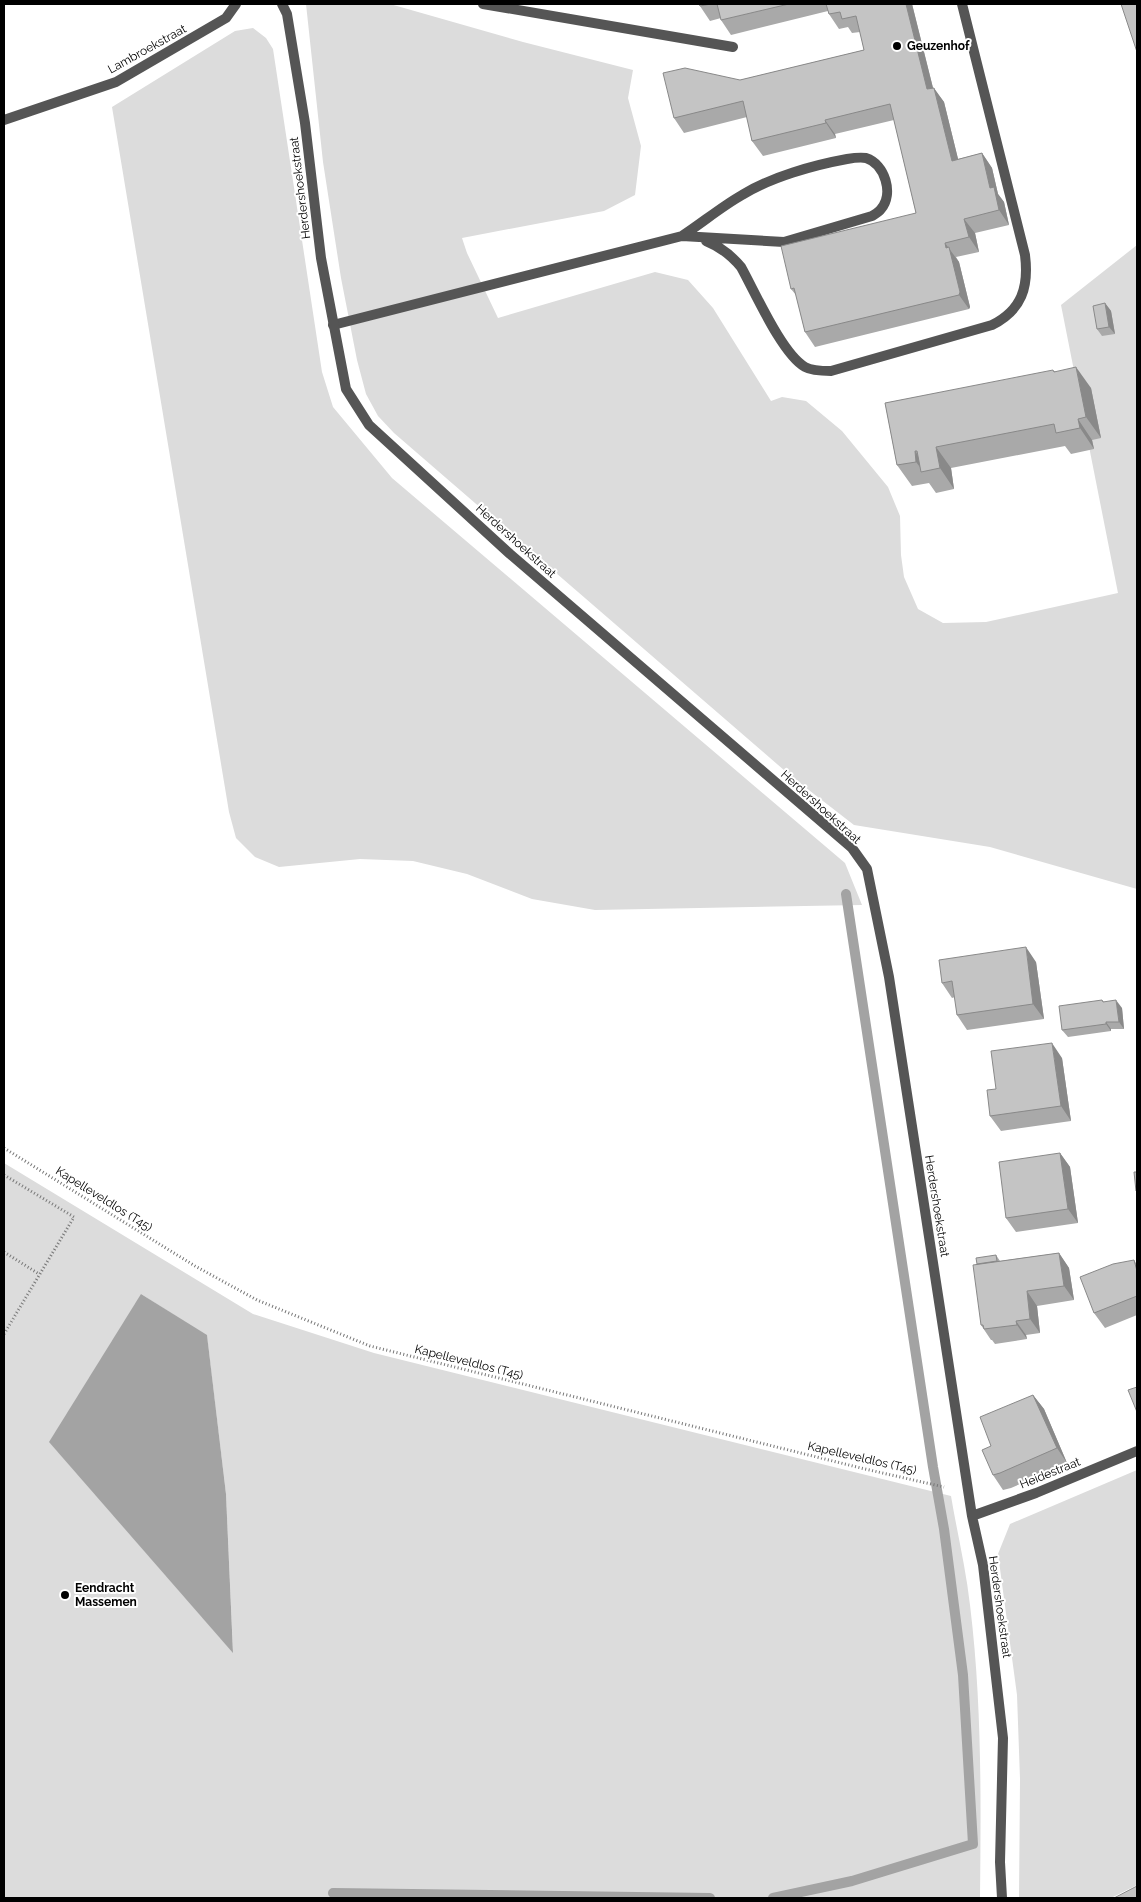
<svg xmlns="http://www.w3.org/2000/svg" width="1141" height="1902" viewBox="0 0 1141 1902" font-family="Raleway,sans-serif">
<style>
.green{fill:#dcdcdc;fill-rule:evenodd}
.water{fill:#a3a3a3}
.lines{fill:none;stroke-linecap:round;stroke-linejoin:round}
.stream{stroke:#a3a3a3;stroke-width:10}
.path{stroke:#777;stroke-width:3;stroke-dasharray:1 2.5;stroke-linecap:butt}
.service{stroke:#555;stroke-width:10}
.minor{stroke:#555;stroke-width:10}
.wall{fill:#a9a9a9}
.shaded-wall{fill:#898989}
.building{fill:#c4c4c4;stroke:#898989}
.poi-dot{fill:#000;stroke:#fff;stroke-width:2}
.labels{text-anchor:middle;stroke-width:4;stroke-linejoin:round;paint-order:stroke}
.poi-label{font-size:12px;font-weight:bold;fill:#000;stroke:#fff;text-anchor:start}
.street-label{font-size:12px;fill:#000;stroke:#fff}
</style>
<rect width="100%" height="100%" fill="#fff"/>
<path class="green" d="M306 4H390L523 42 633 70 628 98 641 146 635 195 604 211 462 238 467 253 498 318 655 272 688 280 713 308 771 401 782 397 806 401 842 431 888 487 900 516 901 555 904 577 918 609 943 623 986 622 1118 593 1061 305 1137 245V889L990 847 854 825 792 777 394 433 378 416 366 394 357 360 341 278 323 162Z
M253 28 266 38 273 49 322 372 333 407 392 478 845 863 862 905 595 910 532 899 467 874 413 861 360 859 279 867 255 857 236 838 229 812 112 107 235 31Z
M4 1163 253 1314 374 1353 951 1496C957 1532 966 1569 970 1605 982 1703 981 1800 980 1898H4ZM141 1294 207 1336 226 1494 233 1652Z
M1137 1470V1885L1111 1898H1019L1020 1779 1017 1695 998 1554 1010 1524Z"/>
<path class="water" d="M141 1294 207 1335 226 1494 233 1653 49 1442Z"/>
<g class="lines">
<path class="stream" d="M333 1893 710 1898
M773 1898 852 1881 973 1844 963 1675 944 1529 933 1467 846 894"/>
<path class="path" d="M1136 125H1137
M4 1148 195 1266 257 1300 370 1346 865 1469 944 1487
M4 1175 74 1217 4 1334
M4 1252 39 1274"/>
<path class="service" d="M483 4 733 47
M706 241C721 247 731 255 741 267 755 292 782 354 805 367 812 371 823 371 831 371L992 325C1022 310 1029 287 1025 255L962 4
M333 325 682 236 784 242 872 216C875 214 879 212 881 209 894 194 885 164 866 158 860 157 853 158 847 159 814 165 771 177 742 195 721 207 702 223 682 236"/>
<path class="minor" d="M282 4 287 14 305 123 321 258 346 389 369 425 510 554 852 848 867 869 889 977 972 1516 983 1565 1003 1738 1000 1862 1002 1898
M4 120 116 82 226 18 236 4
M972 1516 1036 1493 1137 1451"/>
</g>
<path class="wall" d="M699 4H912L933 88 944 102 958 159 982 153 992 168 998 194 1004 202 1009 225 975 233 979 252 956 257 959 262 970 307 969 309 815 347 805 332 796 295 791 289 916 213 894 120 835 134 836 138 763 156 752 141 747 117 684 133 674 118 740 80 864 50 860 32 852 33 848 27 839 29 829 14 828 11 731 35 721 20V18L710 21 700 6Z
M1105 303 1111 311 1115 334 1102 336 1097 329Z
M1054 371 1091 388 1101 438 1092 440 1094 449 1071 454 1065 446 951 468 954 489 936 493 929 483 912 486 897 465 885 403Z
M1036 962 1044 1019 967 1030 957 1015 955 997 952 998 942 983Z
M1102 1000 1104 1002 1122 1008 1124 1029H1111V1031L1068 1037 1062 1030Z
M1062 1058 1071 1121 1001 1131 990 1116Z
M1060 1153 1070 1167 1078 1223 1016 1232 1006 1218Z
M1059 1253 1069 1268 1074 1300 1037 1306 1040 1333 1026 1335 1027 1339 995 1344 992 1340H991L981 1325 977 1264 996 1255 1000 1261Z
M1134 1260 1137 1265V1315L1105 1328 1094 1313Z
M1033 1395 1044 1409 1067 1463 1011 1488 1003 1490 993 1475 991 1446Z"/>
<path class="shaded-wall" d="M906 4H912L937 104 927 89Z
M934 88 944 102 962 175 952 161Z
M825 120 835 134 836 138 826 123Z
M982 153 992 168 998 194 1004 202 1009 225 999 210 990 188Z
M964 219 975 233 979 252 969 237Z
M945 243 959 262 970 307 969 309 959 295Z
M1105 303 1111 311 1115 334 1109 327Z
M1076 367 1091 388 1101 438 1086 417Z
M1078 419 1092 440 1094 449 1080 428Z
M936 447 951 468 954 489 940 468Z
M915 451 928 470 923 471 916 462Z
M1026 947 1036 962 1044 1019 1033 1004Z
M1116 1000 1122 1008 1124 1029 1119 1022Z
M1106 1022 1111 1029V1031L1106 1024Z
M1052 1043 1062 1058 1071 1121 1061 1106Z
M1060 1153 1070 1167 1078 1223 1068 1209Z
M1059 1253 1069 1268 1074 1300 1064 1286Z
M1027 1291 1037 1306 1040 1333 1030 1319Z
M1016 1321 1026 1335 1027 1339 1017 1325Z
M1033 1395 1044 1409 1067 1463 1057 1448Z"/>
<path class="building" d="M699 4H711L700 6Z
M717 4H789L721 20Z
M826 4H906L927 89 934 88 952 161 982 153 990 188 994 187 999 210 964 219 969 237 945 243 946 248 949 247 960 292 959 295 805 332 794 288 791 289 781 246 916 213 890 104 825 120 826 123 752 141 743 101 674 118 663 73 685 68 740 80 864 50 856 16 842 19 840 12 829 14Z
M1121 4H1137V52Z
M1105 303 1109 327 1097 329 1093 306Z
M1076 367 1086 417 1078 419 1080 428 1056 433 1054 424 936 447 940 468 921 472 917 451H915L916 462 897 465 885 403 1053 370 1054 372Z
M1026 947 1033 1004 957 1015 952 981 942 983 939 960Z
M1102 1000 1103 1002 1116 1000 1119 1022H1106V1024L1062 1030 1059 1006Z
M1052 1043 1061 1106 990 1116 987 1090 996 1089 991 1051Z
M1060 1153 1068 1209 1006 1218 999 1162Z
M1134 1172H1137V1191H1136Z
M1059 1253 1064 1286 1027 1291 1030 1319 1016 1321 1017 1325 984 1329 983 1325H981L973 1265Z
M996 1255 997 1261 977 1264 976 1258Z
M1134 1260 1137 1271V1296L1094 1313 1080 1277 1113 1264Z
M1137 1387V1412L1128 1390Z
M1033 1395 1057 1448 1000 1473 993 1475 982 1450 991 1446 980 1417Z
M1137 1886V1898H1114Z"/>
<g class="poi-dot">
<circle cx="897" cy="46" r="5"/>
<circle cx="65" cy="1595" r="5"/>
</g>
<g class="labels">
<g class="poi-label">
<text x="907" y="50">Geuzenhof</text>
<text x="75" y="1592">Eendracht<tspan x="75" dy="14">Massemen</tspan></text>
</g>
<g class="street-label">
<text transform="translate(147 49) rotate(-29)" y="4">Lambroekstraat</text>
<text transform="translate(300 188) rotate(-97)" y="4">Herdershoekstraat</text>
<text transform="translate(516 541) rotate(42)" y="4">Herdershoekstraat</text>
<text transform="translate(821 807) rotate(42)" y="4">Herdershoekstraat</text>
<text transform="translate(104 1199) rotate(32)" y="4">Kapelleveldlos (T45)</text>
<text transform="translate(937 1206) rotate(81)" y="4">Herdershoekstraat</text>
<text transform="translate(469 1362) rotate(14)" y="4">Kapelleveldlos (T45)</text>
<text transform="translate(862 1458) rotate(13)" y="4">Kapelleveldlos (T45)</text>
<text transform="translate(1050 1473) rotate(-22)" y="4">Heidestraat</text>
<text transform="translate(1000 1607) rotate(82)" y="4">Herdershoekstraat</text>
</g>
</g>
<rect width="1141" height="1902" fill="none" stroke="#000000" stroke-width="10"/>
</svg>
